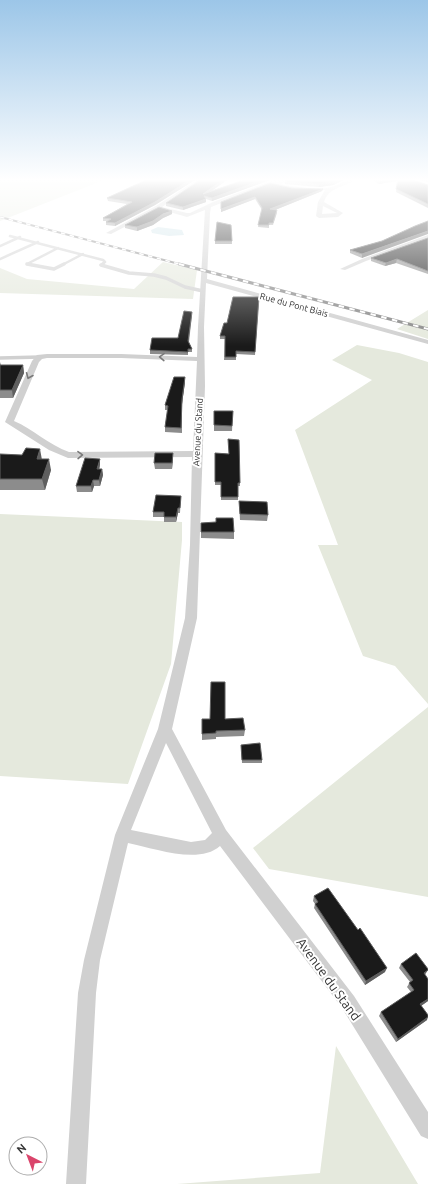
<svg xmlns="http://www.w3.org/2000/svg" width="428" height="1184" viewBox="0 0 428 1184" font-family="Ubuntu,sans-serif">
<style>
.green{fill:#e5e9dd}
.water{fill:#cbe2e8}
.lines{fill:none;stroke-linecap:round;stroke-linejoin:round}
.lane-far1{stroke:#d0d0d0;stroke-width:2.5}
.lane{stroke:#d0d0d0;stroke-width:3.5}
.street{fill:#d0d0d0;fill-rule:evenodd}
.rail-far1-casing{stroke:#888;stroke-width:2}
.rail-casing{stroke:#888;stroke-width:3}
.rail-far1{stroke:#fff;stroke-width:1.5;stroke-dasharray:4.5;stroke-linecap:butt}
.rail{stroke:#fff;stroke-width:2;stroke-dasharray:5.5;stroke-linecap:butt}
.wall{fill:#8c8c8c}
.shaded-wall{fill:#5f5f5f}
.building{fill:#1a1a1a;stroke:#5f5f5f}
.oneway{stroke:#7a7a7a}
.labels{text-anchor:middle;stroke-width:4;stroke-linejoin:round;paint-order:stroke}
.far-street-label{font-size:9px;fill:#333;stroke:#fff}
.near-street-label{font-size:13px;fill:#333;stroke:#fff}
</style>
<rect width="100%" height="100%" fill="#fff"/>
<path class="green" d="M0 180H104L0 221Z
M163 262 197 270 193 299 0 293V268L27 279 134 289Z
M428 310V339L397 329Z
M357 345 399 353 428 362V704L395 666 363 656 318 545H338L295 430 372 380 332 360Z
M0 514 182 522V540L171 664 128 784 0 776Z
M428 707V897L269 869 253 848Z
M336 1046 418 1184H177L320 1173Z"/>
<path class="water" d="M158 227 182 230 184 235 169 236 152 233 151 230Z"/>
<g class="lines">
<path class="lane-far1" d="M276 184 287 180
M10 236 103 260 105 262 101 265
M0 246 20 237
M0 259 38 242
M32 265 27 264 58 248
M62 265 83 254"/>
<path class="lane" d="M27 264 54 269 64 264
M103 264 101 265 129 273 154 275 166 278 185 287 203 291
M0 358 40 357"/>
<path class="street" d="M197 180H202L162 207 187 213H190L213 202 274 180H280L275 183C288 186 318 191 331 187 339 185 345 180 354 180 343 188 329 187 324 202L343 213 338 217 319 218 316 216 318 202 325 190 292 189 270 184 211 207 210 213 207 279 428 340V344L206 283 204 327 205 386 197 618 172 729 226 830 354 996 428 1112V1139L421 1136 342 1008 220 846C199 865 153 848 128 843L100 960 96 993 86 1184H66L78 993 84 960 115 835 158 729 185 618 190 545 192 457 68 458 49 450 5 422 32 361 37 355 47 354H121L197 357 198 327 205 210 187 217 159 209 111 234 106 233 156 206ZM323 206 337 213 322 214ZM47 358H121L197 361 193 451 69 452C49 445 33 429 14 421L39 362 42 359ZM166 743 212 833 205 840 191 842 131 830Z
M428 235V239L419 242 366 261 345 270 340 269 362 259Z"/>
<defs>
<path id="rail-far1" d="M0 217 183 265"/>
<path id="rail" d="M179 264 428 329"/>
</defs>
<use href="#rail-far1" class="rail-far1-casing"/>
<use href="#rail" class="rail-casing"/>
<use href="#rail-far1" class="rail-far1"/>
<use href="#rail" class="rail"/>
</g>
<path class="wall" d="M146 180H195L155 205 115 226 106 225V222L107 221H103V218L127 204 108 201 107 198Z
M200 180H227L211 191 244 180H270L212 201 206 199V202L183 210 166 206V203Z
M287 180H344L333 185 319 187 285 184V181Z
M372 180H413L428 185V208L396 192 398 181 379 184Z
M420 180H428V182Z
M292 188 323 189 322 191 275 210 277 213 273 225H269V228L258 227 262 210 255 199 221 212V202Z
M172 214 163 218 153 225 137 231 125 228V225Z
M231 225 232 244H215V241Z
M428 238V274L396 263 385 266 371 261V258Z
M382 241 362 258 350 253V250Z
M259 297 255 355 236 354V360H224L225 339H220V336L227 323Z
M192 315 189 342 192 349V352H188V355L150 354V350L178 338Z
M0 362 1 365H23L24 373 13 398H0Z
M185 382 182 404V433L165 432V427L168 410H165V405Z
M214 411H233L232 431H214Z
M239 440 240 486H238V500H221V485H215V453L229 454Z
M173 453 172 469H155L154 463Z
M0 454 42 459 51 470 45 490H0Z
M100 465 99 469H102L103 475 100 486H94L92 492H77L76 486Z
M181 496 180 513H178L176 522H164V517H153V512Z
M239 501 268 515 267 521 240 520Z
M201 523 234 532V539L201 538Z
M202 719H225L245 730 244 736 216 737V739L202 740Z
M241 745 262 760V763H242Z
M314 896 385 972 365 985 314 908 315 904 313 901Z
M401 964 426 973 425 974 428 1001 421 1006 427 1020 396 1042 379 1016 381 1012 411 992 407 987 410 982 399 968Z"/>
<path class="shaded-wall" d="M190 180H195L155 205 115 226V223Z
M223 180H227L203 197V194Z
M262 180H270L212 201V198Z
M338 180H344L333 185 319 187V184Z
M385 180H399L379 184 380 181Z
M323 189 322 191 270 212V209Z
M255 197V199L221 212V209Z
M206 199V202L183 210V207Z
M172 211V214L163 218 153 225 137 231V227L163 214Z
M428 231V234L362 258V254Z
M397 259 396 263 385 266 386 263Z
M23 365 24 373 13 398 12 390Z
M185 377V382L182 404V433V399Z
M40 449 42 460 37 459Z
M173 453V459L172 469V463Z
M49 459 51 470 45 490 42 479Z
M100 459V465L98 475 97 469Z
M102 469 103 475 100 486 99 480Z
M93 480 94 486 92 492 91 486Z
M178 508V513L176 522V517Z
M387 968 385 972 365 985 366 981Z
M428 970 426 973 422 977 424 973Z
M428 999V1001L418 1008 420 1004Z
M428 1017 427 1020 396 1042 398 1039Z"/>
<path class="building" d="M146 180H190L155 202 115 223 106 222 111 219 103 218 132 202 107 198Z
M200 180H223L203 194 244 180H262L212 198 204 196 206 199 183 207 166 203Z
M287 180H338L333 182 319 184 285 181Z
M398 180H413L428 185V204L396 189Z
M270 183 292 188 323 189 270 209 277 210 273 223H269V225H258L262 208 255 197 221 209V202Z
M159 207 172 211 163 214 153 221 137 227 125 225Z
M428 221V231L362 254 350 250 382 241 415 226Z
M217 222 231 225 232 241H215Z
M428 238V271L397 259 386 263 371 258Z
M233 297H259L255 352 236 351V357H225V336H220L224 323H227Z
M184 311 192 312 188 341 192 349H188V352L150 350 152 338H178Z
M0 365H23L12 390H0Z
M174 377H185L182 399 181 428 165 427 168 406 165 405Z
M214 411H233L232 426 214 425Z
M228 439 239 440 240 483H238V497H221V482H215V453L229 454Z
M26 448 40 449 37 459H49L42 479H0V454L22 455Z
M155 453H173L172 463H154Z
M85 458 100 459 97 469H102L99 480H93L91 486H76Z
M156 495 181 496 180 508H178L176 517H164V512H153Z
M239 501 267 502 268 515 240 514Z
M216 518H233L234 532H201V523L216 522Z
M211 682H225V719L243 718 245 730 216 731V733L202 734V719H210Z
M260 743 262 760H242L241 745Z
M328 888 358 930 360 928 387 968 366 981 315 904 318 902 314 896Z
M416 953 428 969V970L424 973 428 979V999L420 1004 428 1015V1017L398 1039 381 1012 414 990 409 983 413 980 401 964Z"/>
<defs><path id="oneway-chevron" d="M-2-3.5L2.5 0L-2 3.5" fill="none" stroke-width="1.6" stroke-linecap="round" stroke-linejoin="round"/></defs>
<g class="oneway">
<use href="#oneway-chevron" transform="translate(162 357) rotate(-178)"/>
<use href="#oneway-chevron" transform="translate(29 376) rotate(113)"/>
<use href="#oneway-chevron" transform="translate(80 455) rotate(-1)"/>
</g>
<linearGradient id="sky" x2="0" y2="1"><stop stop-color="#9cc6e8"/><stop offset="0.52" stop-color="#fff"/><stop offset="1" stop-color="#fff" stop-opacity="0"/></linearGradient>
<rect width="428" height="346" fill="url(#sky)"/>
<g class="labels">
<g class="far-street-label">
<text transform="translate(294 305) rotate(15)" y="3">Rue du Pont Biais</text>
<text transform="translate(198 432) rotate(-87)" y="3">Avenue du Stand</text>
</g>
<g class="near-street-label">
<text transform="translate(329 979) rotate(54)" y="5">Avenue du Stand</text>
</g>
</g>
<g transform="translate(28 1156) rotate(318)"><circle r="19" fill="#ffffff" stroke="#adadad"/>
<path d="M0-3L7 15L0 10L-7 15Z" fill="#da456c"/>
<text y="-6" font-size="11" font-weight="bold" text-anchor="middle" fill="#333333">N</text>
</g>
</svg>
